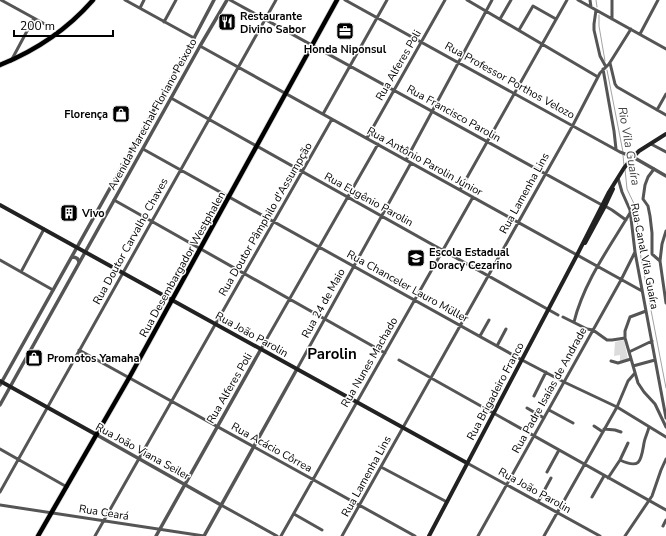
<svg xmlns="http://www.w3.org/2000/svg" width="666" height="536" viewBox="0 0 666 536" font-family="'Nunito Sans',sans-serif">
<style>
.green{fill:#dcdcdc}
.lines{fill:none;stroke-linecap:round;stroke-linejoin:round}
.stream{stroke:#a3a3a3;stroke-width:1}
.primary-casing{stroke:#dbdbdb;stroke-width:6}
.minor{stroke:#555;stroke-width:3}
.tertiary{stroke:#555;stroke-width:3.5}
.secondary{stroke:#222;stroke-width:4}
.primary{stroke:#000;stroke-width:4.5}
.labels{text-anchor:middle;stroke-width:3;stroke-linejoin:round;paint-order:stroke}
.poi-label{font-size:11px;font-weight:bold;fill:#000;stroke:#fff;text-anchor:start}
.street-label{font-size:11px;fill:#000;stroke:#fff}
.water-label{font-size:12px;font-style:italic;fill:#444;stroke:#fff}
.district-label{font-size:15px;font-weight:bold;fill:#000;stroke:#fff}
</style>
<rect width="100%" height="100%" fill="#fff"/>
<path class="green" d="M624 340 628 359 620 361V355L614 356 615 342Z"/>
<g class="lines">
<path class="stream" d="M596 0 597 7
M599 15V26L605 61
M607 70 623 152
M623 155 624 166
M625 169 627 189 636 208 641 258 666 388"/>
<defs>
<path id="primary" d="M0 65C37 50 67 30 93 0
M38 536 129 378 337 0"/>
</defs>
<use href="#primary" class="primary-casing"/>
<path class="minor" d="M1 0 52 28
M125 0 194 38
M230 0 602 205 605 206 612 210 626 220
M345 0 620 152 633 157
M467 0 598 77
M578 0 666 49
M590 0 591 7
M612 0V19
M140 8 144 0
M596 10 594 24V30L600 56 606 67
M500 19 511 0
M164 22 176 0
M519 30 533 6 556 19
M640 34 658 0
M200 46 642 291
M11 61 34 18
M610 63 615 84 617 87 666 115
M603 69 614 131 616 149
M171 98 558 315
M657 110 666 94
M323 114 387 0
M367 138 445 0
M651 144 666 152
M143 149 522 360 564 382 617 407 666 437
M406 160 492 0
M654 169 648 177 645 185 643 199 648 206 650 216 652 233V254L660 261 666 303
M618 178 622 192 630 210 635 252 666 418
M460 190 567 0
M114 200 385 353
M0 260 53 290
M660 261 662 244 666 231
M21 272 44 229
M646 311 630 317 625 331V338L638 383 644 392 655 404 666 427
M563 317 587 329 593 330 607 340H612L625 338
M574 322C584 282 609 248 630 213
M480 336 489 320
M497 346 506 329
M261 349 378 144
M79 350 415 536
M629 352 652 341
M399 360 666 510
M611 361 618 363 631 359
M633 366 655 360
M297 369 411 163
M534 396 546 372
M527 408 544 418
M549 410 573 423
M594 426 603 432
M604 429 615 430 621 432
M0 449 67 487
M620 460C641 470 641 460 644 443 645 437 648 432 649 427
M467 463 600 536
M381 467 447 502
M547 472 559 450
M608 478 620 460 628 443
M0 492 276 0
M592 497 604 476
M538 502 551 478
M0 505 204 536
M221 505 277 536
M294 514 322 530
M663 526 666 520
M95 536 332 119
M281 536 473 197
M342 536 573 125 600 73 609 64 631 29
M478 536 621 280 635 252
M544 536 617 407 628 381 635 373
M625 536 652 496 661 470 666 459"/>
<path class="tertiary" d="M633 157 666 176
M71 258 72 257C76 257 79 258 79 263
M0 385 194 38 214 0
M0 405 200 46 227 0
M97 435 221 505
M156 536 261 349
M204 536 297 369"/>
<path class="secondary" d="M0 205 467 463
M585 243 605 206 613 189
M0 381 97 435
M429 536 577 255 609 192 624 168 633 157 639 151 666 134"/>
<use href="#primary" class="primary"/>
</g>
<defs>
<symbol id="restaurant-square" viewBox="-11 -11 22 22"><rect x="-9" y="-9" width="18" height="18" rx="4" fill="#000" stroke="#fff"/><path d="M-5-6h1v4h1v-4h1v4h1v-4h1v5L-1.5 .5V6h-2V.5L-5-1ZM5-6V6H3V1.5H1.5Q1.5-4 5-6Z" fill="#fff"/></symbol>
<symbol id="office-square" viewBox="-11 -11 22 22"><rect x="-9" y="-9" width="18" height="18" rx="4" fill="#000" stroke="#fff"/><path d="M-6-3h4V-5.5h4V-3h4V5H-6ZM-1-4.5V-3h2v-1.5ZM-6 0V1H6V0Z" fill="#fff"/></symbol>
<symbol id="shop-square" viewBox="-11 -11 22 22"><rect x="-9" y="-9" width="18" height="18" rx="4" fill="#000" stroke="#fff"/><path d="M-5-2.5h2.3a2.7 3.5 0 0 1 5.4 0H5L5.5 6h-11ZM-1.5-2.5h3a1.5 2.3 0 0 0-3 0Z" fill="#fff"/></symbol>
<symbol id="building-square" viewBox="-11 -11 22 22"><rect x="-9" y="-9" width="18" height="18" rx="4" fill="#000" stroke="#fff"/><path d="M-4-6H4V6H1V3H-1V6H-4ZM-2.5-4.3h1.7v1.8h-1.7ZM.8-4.3h1.7v1.8H.8ZM-2.5-1h1.7V.8h-1.7ZM.8-1h1.7V.8H.8Z" fill="#fff"/></symbol>
<symbol id="school-square" viewBox="-11 -11 22 22"><rect x="-9" y="-9" width="18" height="18" rx="4" fill="#000" stroke="#fff"/><path d="M0-5L7-2L0 1L-7-2ZM-4 1L0 2.5L4 1V4Q0 6-4 4Z" fill="#fff"/></symbol>
</defs>
<g fill-rule="evenodd">
<use href="#restaurant-square" x="217" y="12" width="20" height="20"/>
<use href="#office-square" x="335" y="21" width="20" height="20"/>
<use href="#shop-square" x="111" y="104" width="20" height="20"/>
<use href="#building-square" x="59" y="203" width="20" height="20"/>
<use href="#school-square" x="406" y="248" width="20" height="20"/>
<use href="#shop-square" x="24" y="348" width="20" height="20"/>
</g>
<g class="labels">
<g class="poi-label">
<text x="240" y="20">Restaurante<tspan x="240" dy="13">Divino Sabor</tspan></text>
<text x="345" y="53" text-anchor="middle">Honda Niponsul</text>
<text x="108" y="118" text-anchor="end">Florença</text>
<text x="82" y="217">Vivo</text>
<text x="429" y="256">Escola Estadual<tspan x="429" dy="13">Doracy Cezarino</tspan></text>
<text x="47" y="362">Promotos Yamaha</text>
</g>
<g class="street-label">
<text transform="translate(398 65) rotate(-60)" y="4">Rua Alferes Poli</text>
<text transform="translate(510 80) rotate(29)" y="4">Rua Professor Porthos Velozo</text>
<text transform="translate(454 113) rotate(29)" y="4">Rua Francisco Parolin</text>
<text transform="translate(152 114) rotate(-61)" y="4">Avenida Marechal Floriano Peixoto</text>
<text transform="translate(425 161) rotate(29)" y="4">Rua Antônio Parolin Júnior</text>
<text transform="translate(524 193) rotate(-61)" y="4">Rua Lamenha Lins</text>
<text transform="translate(369 199) rotate(29)" y="4">Rua Eugênio Parolin</text>
<text transform="translate(265 219) rotate(-60)" y="4">Rua Doutor Pâmphilo d'Assumpção</text>
<text transform="translate(130 241) rotate(-61)" y="4">Rua Doutor Carvalho Chaves</text>
<text transform="translate(645 256) rotate(79)" y="4">Rua Canal Vila Guaíra</text>
<text transform="translate(182 264) rotate(-61)" y="4">Rua Desembargador Westphalen</text>
<text transform="translate(408 286) rotate(29)" y="4">Rua Chanceler Lauro Müller</text>
<text transform="translate(323 303) rotate(-61)" y="4">Rua 24 de Maio</text>
<text transform="translate(252 334) rotate(29)" y="4">Rua João Parolin</text>
<text transform="translate(369 362) rotate(-60)" y="4">Rua Nunes Machado</text>
<text transform="translate(229 388) rotate(-60)" y="4">Rua Alferes Poli</text>
<text transform="translate(549 390) rotate(-61)" y="4">Rua Padre Isaías de Andrade</text>
<text transform="translate(495 391) rotate(-62)" y="4">Rua Brigadeiro Franco</text>
<text transform="translate(272 447) rotate(29)" y="4">Rua Acácio Côrrea</text>
<text transform="translate(143 451) rotate(29)" y="4">Rua João Viana Seiler</text>
<text transform="translate(366 476) rotate(-61)" y="4">Rua Lamenha Lins</text>
<text transform="translate(535 490) rotate(29)" y="4">Rua João Parolin</text>
<text transform="translate(104 512) rotate(9)" y="4">Rua Ceará</text>
</g>
<g class="water-label">
<text transform="translate(629 146) rotate(80)" y="4">Rio Vila Guaíra</text>
</g>
<g class="district-label">
<text x="332" y="359">Parolin</text>
</g>
</g>
<path d="M14 30v6h99v-6" fill="none" stroke="#000000" stroke-width="2"/>
<text x="20" y="30" font-size="12" fill="#000000" stroke="#ffffff" stroke-width="3" paint-order="stroke">200 m</text>
</svg>
